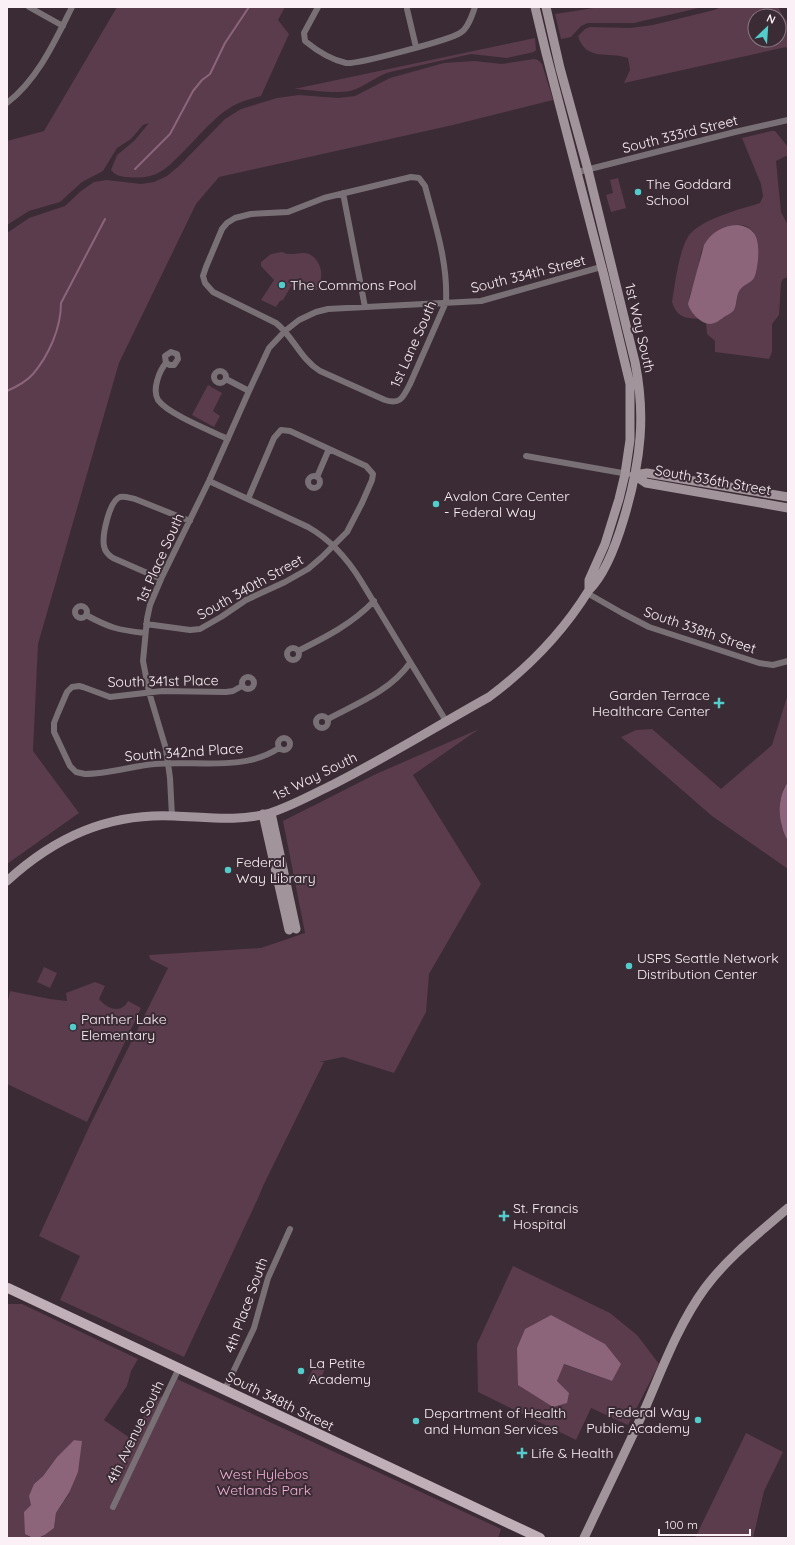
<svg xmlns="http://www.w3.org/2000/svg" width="795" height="1545" viewBox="0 0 795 1545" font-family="Quicksand,sans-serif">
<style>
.green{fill:#5a3c4d;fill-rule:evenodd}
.water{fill:#8c657a}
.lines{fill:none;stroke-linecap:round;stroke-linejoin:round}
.stream{stroke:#8c657a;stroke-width:2}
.street{stroke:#797075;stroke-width:6}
.secondary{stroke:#a1949b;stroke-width:9}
.primary{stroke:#c1afb8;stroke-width:10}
.poi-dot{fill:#52cdcc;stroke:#3b2b34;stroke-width:1.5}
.labels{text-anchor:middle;stroke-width:4;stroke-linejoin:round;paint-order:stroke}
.street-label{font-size:14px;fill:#fbf0f6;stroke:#3b2b34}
.poi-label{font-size:14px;fill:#fbf0f6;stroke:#3b2b34;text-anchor:start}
.park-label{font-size:14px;fill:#f5b4d9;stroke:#3b2b34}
</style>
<rect width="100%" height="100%" fill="#3b2b34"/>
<path class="green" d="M117 7H285L278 20 289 34 261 96C247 100 237 102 225 111 210 122 198 137 185 150 165 170 157 180 127 177 121 177 115 175 111 170L117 155 134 141 149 123 143 125 131 139 117 148 103 171 82 182 60 202 29 211 7 225V141L44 131Z
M600 7H703L634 23H588L581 26 571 37 561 39 555 14Z
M721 7H778L784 18 788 22V50L786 47 624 83 630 70 628 58C608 51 586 62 578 36L585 29 590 27 630 28 653 25 714 10ZM755 16H779V40H755Z
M535 38 536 50 534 52 507 58 471 54 390 72C376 76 365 87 350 91 335 94 310 90 294 89Z
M534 59 538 60 542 64 553 100 453 125 219 177 196 204 119 363 38 644 33 751 79 813 7 864V233L29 218 65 206 81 191 94 182 107 180 141 184 154 182 167 176 179 166 225 119 241 109 277 98 299 95 338 98 355 96 390 78 444 63 474 61 502 64Z
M771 131H775L788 147V155L776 161 781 212 788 225V277L783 279 781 283 779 315 772 324V352L769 359 715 352V341L707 334 706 323 715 322 734 309 739 292 743 286 751 281 756 273 758 244C753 213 718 224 705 244 699 253 699 267 697 276 695 284 690 292 689 300 689 303 690 306 690 309L699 319C684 318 677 317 672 302 675 284 679 248 690 234 700 223 717 217 731 212 740 208 750 207 760 203L763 196 761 184 742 138Z
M618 178 626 208 611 212 606 195 613 193 610 180Z
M282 252C290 256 295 253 304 253 315 253 323 267 321 278 321 282 319 286 317 290L307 291 293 283 283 300 280 301 276 307 261 300 274 280 261 266V262L271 254Z
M208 385 222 393 213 411 220 416 214 427 192 415Z
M788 694V782L784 788 780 802 781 825 788 841V869L712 816 621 737 636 730 652 729 721 789 772 745Z
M479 729 413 775 481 884 429 974 426 1012 394 1073 343 1057 319 1062H324L263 1186 259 1196 184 1357 60 1300 80 1256 39 1236 90 1125 168 968 150 959 149 955 261 948 305 933 283 821 376 774Z
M44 967 57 973 50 988 37 982Z
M95 982 105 986 99 999C106 1008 121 1015 128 1001L141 1008 87 1122 7 1084V1006L10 991 50 999 67 1001 66 993Z
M513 1266 610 1313 637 1335 659 1364 628 1425 591 1408 576 1440 478 1392 477 1344ZM551 1315 612 1381 563 1364 557 1381 517 1348 525 1329Z
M7 1304H22L138 1359 131 1371 127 1386 104 1420 130 1438C136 1430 154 1396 163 1396 164 1395 167 1397 169 1397L177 1379 501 1529 498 1538H40L54 1528 56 1513 69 1494 81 1441 74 1440 57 1457 43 1476 34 1484 32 1505 25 1534 31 1538H7Z
M316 1362 326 1367 317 1386 307 1381Z
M746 1433 783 1452 764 1491 753 1538H695Z"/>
<path class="water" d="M738 225C759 228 759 243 758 260 757 266 757 272 754 278 751 283 744 284 740 290 736 296 737 304 734 310 732 313 727 315 724 317 720 320 715 324 710 324 701 324 690 312 688 304L704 245C711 232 724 225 738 225Z
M788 782V841C778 824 776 799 788 782Z
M551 1315 605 1344 621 1364 612 1381 564 1364 557 1381 569 1393 567 1403 553 1407 518 1385 517 1348 525 1329Z
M74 1440 82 1441 78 1472 69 1493 56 1513 54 1528C43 1536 38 1542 25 1534L24 1512 31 1505 29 1496 34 1484 43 1476 57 1457Z"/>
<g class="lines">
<path class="stream" d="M135 169 170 134 193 91 202 80 210 74 225 43 249 7
M7 391C16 387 26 382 33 374 49 355 61 328 61 303L105 219"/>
<path class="street" d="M29 7 63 26
M318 7 304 33 305 41C316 50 332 60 346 63 355 65 450 40 460 33 468 29 472 15 475 7
M407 9 416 47
M7 103C38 79 55 41 72 7
M578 172 735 132 788 120
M411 177 419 178 425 186C435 224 448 262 446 302L410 384C403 397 401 405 385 400L320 371C301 360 293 336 276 323L213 292 205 283 203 276 206 267 222 229 227 223 235 218 251 214 288 212 324 198Z
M343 193 365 307
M166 363 170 365H174L178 359 177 354 171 352 165 356 166 363C159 371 152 390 158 400 168 414 211 431 228 439
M214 377a6 6 0 1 1 12 0a6 6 0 1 1-12 0Z
M226 379 249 391
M526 456 628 474
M308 482a6 6 0 1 1 12 0a6 6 0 1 1-12 0Z
M317 477 329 449
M209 481 308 527C331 540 347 558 361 581L446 721
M161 579 113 558C108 555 105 552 104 546 102 536 109 501 120 497 124 496 130 498 135 499L190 521
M587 593 622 613 649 627 759 663 773 665 788 661
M75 612a6 6 0 1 1 12 0a6 6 0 1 1-12 0Z
M86 615C110 628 118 630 145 633
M146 624 190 630 200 629 221 617 246 600 285 582 308 569 322 557 347 532 362 503 372 480 373 474 366 466 290 431 281 430 274 438 248 499
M287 654a6 6 0 1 1 12 0a6 6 0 1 1-12 0Z
M298 651C326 637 352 624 374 601
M242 683a6 6 0 1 1 12 0a6 6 0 1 1-12 0Z
M242 686 233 691 226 692 162 691 110 697 83 687 79 686 72 687 67 692 58 713 54 723V732L70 766 76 772 85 774C108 774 132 766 155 764 196 760 243 772 279 748
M316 722a6 6 0 1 1 12 0a6 6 0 1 1-12 0Z
M328 719C358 703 390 691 410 663
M278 744a6 6 0 1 1 12 0a6 6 0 1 1-12 0Z
M172 816 170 778 166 749 149 692 143 661 147 619 150 605 161 579 209 481 249 391 269 348 285 331 299 320 316 312 328 309 481 301 601 267
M225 1389 254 1328 268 1278 290 1229
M113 1507 179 1368"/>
<path class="secondary" d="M535 7 546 53 604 276 630 384V440L625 474 619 499 605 544 589 580V590
M634 475 646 483 788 508
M634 475 647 473 788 497
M271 813 296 929
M263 814 289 930
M7 881C55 837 108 813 174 816 206 817 239 822 270 813 292 806 313 794 334 784 387 757 437 726 489 697 528 668 563 632 589 590 617 563 637 477 640 438 642 413 640 387 635 362L588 170 560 68 546 7
M584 1538C605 1493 627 1449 647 1404 664 1364 680 1322 705 1288 728 1257 759 1233 788 1208"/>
<path class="primary" d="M8 1288C185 1371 362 1455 540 1538"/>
</g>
<g class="poi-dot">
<circle cx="638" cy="192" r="4"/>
<circle cx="282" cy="285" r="4"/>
<circle cx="436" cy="504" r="4"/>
<path d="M717 697h4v4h4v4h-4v4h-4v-4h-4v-4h4z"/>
<circle cx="228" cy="870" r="4"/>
<circle cx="629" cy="966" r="4"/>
<circle cx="73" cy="1027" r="4"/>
<path d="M502 1210h4v4h4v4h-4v4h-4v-4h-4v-4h4z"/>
<circle cx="301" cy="1371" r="4"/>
<circle cx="698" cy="1420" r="4"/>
<circle cx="416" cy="1421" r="4"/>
<path d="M520 1447h4v4h4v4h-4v4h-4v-4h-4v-4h4z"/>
</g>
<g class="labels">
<g class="street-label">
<text transform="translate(680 134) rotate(-14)" y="5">South 333rd Street</text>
<text transform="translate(528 274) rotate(-14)" y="5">South 334th Street</text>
<text transform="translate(640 328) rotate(77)" y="5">1st Way South</text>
<text transform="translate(413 344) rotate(-66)" y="5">1st Lane South</text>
<text transform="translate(713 480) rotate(10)" y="5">South 336th Street</text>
<text transform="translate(160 558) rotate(-66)" y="5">1st Place South</text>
<text transform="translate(250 587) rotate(-29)" y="5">South 340th Street</text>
<text transform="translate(700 630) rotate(19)" y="5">South 338th Street</text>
<text transform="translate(163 681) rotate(-1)" y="5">South 341st Place</text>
<text transform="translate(184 752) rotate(-4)" y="5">South 342nd Place</text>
<text transform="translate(315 776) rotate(-26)" y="5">1st Way South</text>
<text transform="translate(246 1305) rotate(-70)" y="5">4th Place South</text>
<text transform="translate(280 1401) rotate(26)" y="5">South 348th Street</text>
<text transform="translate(135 1432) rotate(-64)" y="5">4th Avenue South</text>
</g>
<g class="poi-label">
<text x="646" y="189">The Goddard<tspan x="646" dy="16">School</tspan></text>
<text x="290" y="290">The Commons Pool</text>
<text x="444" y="501">Avalon Care Center<tspan x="444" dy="16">- Federal Way</tspan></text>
<text x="710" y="700" text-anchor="end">Garden Terrace<tspan x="710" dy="16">Healthcare Center</tspan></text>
<text x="236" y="867">Federal<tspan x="236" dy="16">Way Library</tspan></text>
<text x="637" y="963">USPS Seattle Network<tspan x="637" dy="16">Distribution Center</tspan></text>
<text x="81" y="1024">Panther Lake<tspan x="81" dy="16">Elementary</tspan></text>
<text x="513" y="1213">St. Francis<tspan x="513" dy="16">Hospital</tspan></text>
<text x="309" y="1368">La Petite<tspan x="309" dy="16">Academy</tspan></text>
<text x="690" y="1417" text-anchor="end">Federal Way<tspan x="690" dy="16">Public Academy</tspan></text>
<text x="424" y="1418">Department of Health<tspan x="424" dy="16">and Human Services</tspan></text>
<text x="531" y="1458">Life &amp; Health</text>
</g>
<g class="park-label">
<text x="264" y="1479">West Hylebos<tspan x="264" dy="16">Wetlands Park</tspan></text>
</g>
</g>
<rect width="795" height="1545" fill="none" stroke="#fbf0f6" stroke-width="16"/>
<g transform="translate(767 28) rotate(25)"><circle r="19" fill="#3b2b34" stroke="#887a82"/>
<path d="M0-3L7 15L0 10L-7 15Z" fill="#52cdcc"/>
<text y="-6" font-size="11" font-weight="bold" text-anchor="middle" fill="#fbf0f6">N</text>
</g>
<path d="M659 1529v6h91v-6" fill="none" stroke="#fbf0f6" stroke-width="2"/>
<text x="665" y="1529" font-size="12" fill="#fbf0f6" stroke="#3b2b34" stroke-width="3" paint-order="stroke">100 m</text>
</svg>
